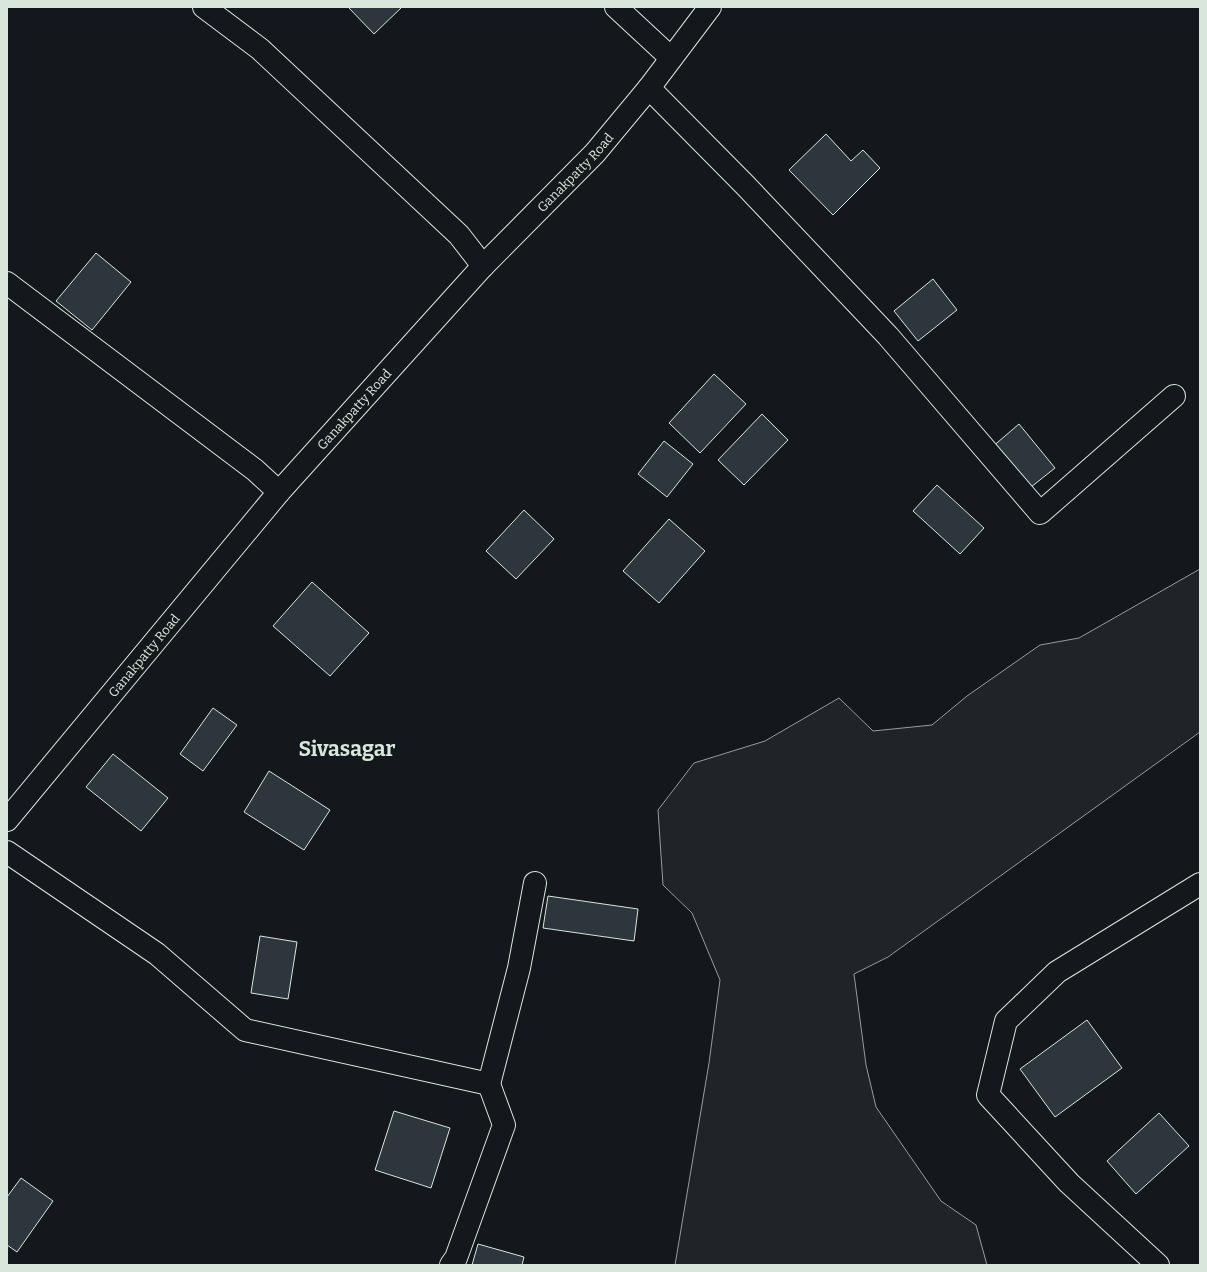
<svg xmlns="http://www.w3.org/2000/svg" width="1207" height="1272" viewBox="0 0 1207 1272" font-family="Bitter,serif">
<style>
.green{fill:#202428;stroke:#939e99}
.building{fill:#2c363c;stroke:#d8e6dc}
.lines{fill:none;stroke-linecap:round;stroke-linejoin:round}
.minor-casing{stroke:#d8e6dc;stroke-width:24}
.minor{stroke:#14181c;stroke-width:22}
.labels{text-anchor:middle;stroke-width:3;stroke-linejoin:round;paint-order:stroke}
.street-label{font-size:13px;fill:#d8e6dc;stroke:#14181c}
.town-label{font-size:21px;font-weight:bold;fill:#d8e6dc;stroke:#14181c}
</style>
<rect width="100%" height="100%" fill="#14181c"/>
<path class="green" d="M1200 569V732L888 957 854 974 866 1065 876 1107 941 1201 976 1225 987 1265H675L709 1063 720 980 692 913 663 885 658 810 694 763 765 741 839 698 873 731 932 725 967 696 1040 645 1079 638Z"/>
<path class="building" d="M348 7H402L374 34Z
M826 134 851 161 863 150 880 168 833 215 789 170Z
M96 253 131 282 92 330 56 301Z
M933 279 957 310 918 341 894 311Z
M714 374 746 404 700 453 669 423Z
M762 414 788 440 744 485 718 460Z
M1019 424 1055 468 1026 491 991 448Z
M664 441 693 464 667 497 638 474Z
M937 485 984 528 960 554 913 511Z
M524 510 554 539 516 579 486 551Z
M669 519 705 551 659 603 623 571Z
M312 582 369 633 330 676 273 626Z
M213 708 237 725 203 771 180 754Z
M113 754 168 798 141 831 86 787Z
M269 771 330 810 304 850 244 812Z
M548 896 638 909 634 941 543 928Z
M260 936 297 942 288 999 251 993Z
M1087 1020 1122 1068 1055 1117 1020 1069Z
M394 1111 450 1128 431 1188 375 1170Z
M1159 1113 1189 1146 1136 1194 1107 1161Z
M21 1178 53 1201 17 1252 7 1245V1197Z
M478 1244 524 1257 522 1265H472Z"/>
<g class="lines">
<defs>
<g id="minor">
<path d="M204 7 260 49 459 235 483 266"/>
<path d="M616 7 671 58"/>
<path d="M649 88 745 185 888 336 1040 513 1174 396"/>
<path d="M7 283 255 470 279 492"/>
<path id="s1" d="M7 820 279 492 483 266 595 153 649 88 710 7"/>
<path d="M7 852 157 954 245 1030 489 1084 504 1125 456 1258 451 1265"/>
<path d="M489 1084 519 968 535 883"/>
<path d="M1158 1265 1069 1183 988 1095 1006 1021 1057 972 1200 884"/>
</g>
</defs>
<use href="#minor" class="minor-casing"/>
<use href="#minor" class="minor"/>
</g>
<g class="labels">
<g class="street-label">
<text dy="5" stroke="none"><textPath href="#s1" startOffset="862">Ganakpatty Road</textPath></text>
<text dy="5" stroke="none"><textPath href="#s1" startOffset="538">Ganakpatty Road</textPath></text>
<text dy="5" stroke="none"><textPath href="#s1" startOffset="214">Ganakpatty Road</textPath></text>
</g>
<g class="town-label">
<text x="347" y="756">Sivasagar</text>
</g>
</g>
<rect width="1207" height="1272" fill="none" stroke="#d8e6dc" stroke-width="16"/>
</svg>
